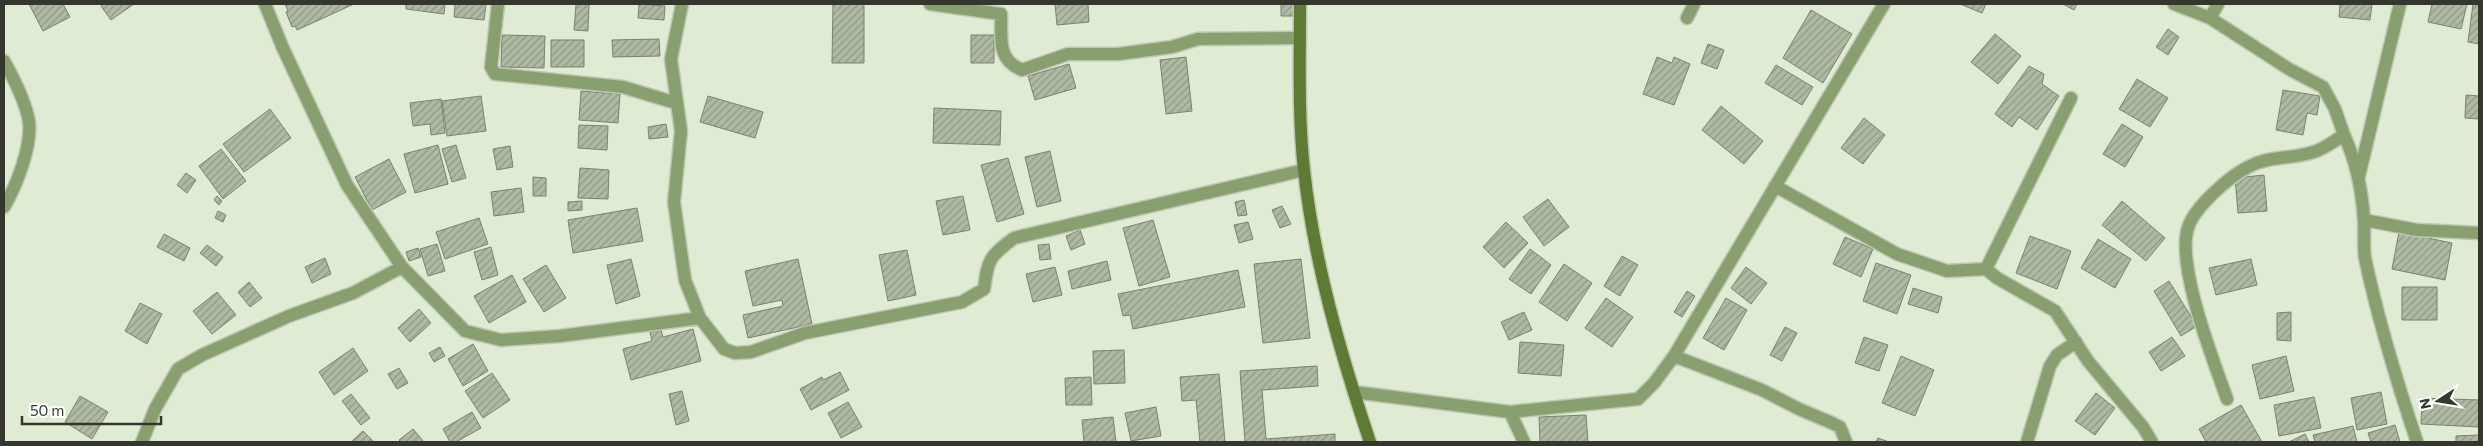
<svg xmlns="http://www.w3.org/2000/svg" width="2483" height="446" viewBox="0 0 2483 446" font-family="Commissioner,sans-serif">
<style>
.building{fill:url(#building-hatch);stroke:#79836d}
.lines{fill:none;stroke-linecap:round;stroke-linejoin:round}
.street-casing{stroke:#bdc7b2;stroke-width:15}
.secondary-casing{stroke:#bdc7b2;stroke-width:15}
.street{stroke:#8a9f70;stroke-width:12}
.secondary{stroke:#5f7b33;stroke-width:12}
</style>
<defs>
<pattern id="building-hatch" width="6" height="6" patternUnits="userSpaceOnUse" patternTransform="scale(1.25)"><rect width="6" height="6" fill="#afbaa2"/><path d="M-1 1l2-2M0 6l6-6M5 7l2-2" fill="none" stroke="#8f9884"/></pattern>
</defs>
<rect width="100%" height="100%" fill="#e0ebd3"/>
<path class="building" d="M29 4H63L70 17 43 31Z
M103 4H134L111 20 101 6Z
M285 4H354L297 30 295 26 292 27 286 12 288 11Z
M406 4H445L444 14 406 9Z
M455 4H486L484 20 454 17Z
M576 4H589L588 31 574 30Z
M639 4 665 6 664 20 638 18Z
M833 4H864V63H832Z
M1055 4H1088L1089 22 1057 25Z
M1281 4H1294V16H1281Z
M1960 4H1986L1982 13Z
M2063 4H2077L2074 10Z
M2340 4H2372L2370 20 2339 17Z
M2432 4H2467L2461 29 2428 22Z
M2473 4H2479V44L2468 42Z
M1811 10 1852 34 1823 83 1783 58Z
M2168 29 2179 37 2168 55 2156 47Z
M1995 34 2021 56 1998 84 1971 62Z
M502 35 545 36 544 68 501 67Z
M971 35H994V63H971Z
M659 39 660 56 613 57 612 40Z
M551 40H584V67H551Z
M1708 44 1724 50 1717 69 1701 63Z
M1186 57 1192 111 1166 114 1160 60Z
M1657 57 1672 63 1674 57 1690 64 1674 105 1643 94Z
M1069 64 1076 88 1035 100 1028 76Z
M1776 65 1813 87 1802 105 1765 83Z
M2029 66 2044 74 2042 84 2059 96 2037 130 2019 117 2012 127 1995 114Z
M2137 79 2168 98 2150 127 2119 109Z
M2283 90 2320 96 2317 115 2307 113 2303 135 2276 130Z
M581 91 620 94 618 123 579 120Z
M2466 95 2479 96V119L2465 118Z
M481 96 486 131 447 136 442 101Z
M708 96 763 112 755 138 700 122Z
M441 99 445 133 431 135 430 124 413 126 410 103Z
M1721 106 1763 141 1744 164 1702 130Z
M934 108 1001 111 1000 145 933 143Z
M270 109 291 138 244 172 223 144Z
M1864 118 1885 135 1863 164 1841 148Z
M666 124 668 137 649 139 648 127Z
M2122 124 2143 137 2125 167 2103 154Z
M579 125 608 126 607 150 578 148Z
M438 145 448 184 415 193 404 154Z
M456 145 466 178 452 182 442 149Z
M510 146 513 167 497 170 493 149Z
M221 149 246 181 223 199 199 166Z
M1050 151 1061 201 1037 207 1025 157Z
M1008 158 1024 214 997 222 981 165Z
M389 159 406 192 372 210 355 177Z
M580 168 609 170 608 199 578 198Z
M186 173 196 180 187 193 177 185Z
M2264 175 2267 211 2238 213 2235 178Z
M533 177 546 178V196H533Z
M521 188 524 212 494 216 491 192Z
M217 196 222 201 219 205 214 200Z
M963 196 970 230 943 235 936 201Z
M1548 199 1569 227 1544 246 1523 217Z
M1244 200 1247 215 1238 216 1235 202Z
M582 201V210L568 211V202Z
M2122 201 2165 238 2146 261 2102 225Z
M1282 206 1291 224 1280 228 1272 210Z
M637 208 643 241 573 253 568 220Z
M218 211 226 215 223 222 215 218Z
M479 218 488 244 445 259 436 232Z
M1153 220 1170 277 1139 286 1123 228Z
M1248 222 1253 239 1239 243 1234 225Z
M1506 222 1528 243 1504 268 1483 247Z
M1080 230 1085 244 1071 250 1066 236Z
M2399 232 2452 243 2445 280 2392 269Z
M164 234 190 248 184 261 157 247Z
M2030 236 2071 251 2057 289 2016 273Z
M1845 237 1873 249 1861 277 1833 264Z
M2098 239 2131 259 2115 288 2081 268Z
M437 244 445 271 428 276 420 249Z
M1049 244 1051 259 1040 260 1038 245Z
M207 245 223 257 216 266 200 253Z
M491 247 498 275 482 280 474 252Z
M418 248 421 257 409 261 406 252Z
M1530 249 1551 265 1531 294 1509 279Z
M907 250 916 295 888 301 879 255Z
M1622 256 1638 265 1620 296 1604 286Z
M325 258 331 274 312 283 305 267Z
M631 259 640 296 616 304 607 265Z
M798 259 812 324 748 338 743 315 783 306 782 300 753 306 745 271Z
M1301 259 1310 338 1263 343 1254 264Z
M2251 259 2257 285 2216 295 2209 268Z
M1107 261 1111 280 1072 289 1068 271Z
M1876 263 1911 275 1897 314 1863 301Z
M1564 264 1592 283 1567 321 1539 302Z
M546 265 566 298 544 312 523 279Z
M1055 267 1062 295 1033 302 1026 274Z
M1746 267 1767 283 1751 304 1731 288Z
M1238 270 1245 307 1133 329 1130 315 1123 316 1118 294Z
M512 275 526 302 489 323 474 296Z
M2169 281 2197 326 2181 336 2154 291Z
M249 282 262 298 250 307 238 292Z
M2402 287H2437V320H2402Z
M1913 288 1942 297 1938 313 1908 304Z
M1687 291 1695 296 1682 317 1674 312Z
M217 292 236 315 212 334 193 311Z
M1606 298 1633 317 1612 347 1585 328Z
M1726 298 1747 310 1724 350 1703 338Z
M140 303 162 314 147 344 125 331Z
M419 309 431 323 410 342 398 328Z
M1524 312 1532 330 1509 340 1501 322Z
M2291 312V341L2277 340V313Z
M1785 327 1797 333 1782 361 1770 355Z
M693 329 701 361 631 380 623 349 652 341 650 332 661 330 663 337Z
M1864 337 1888 345 1879 371 1855 363Z
M2172 337 2185 356 2161 371 2149 352Z
M1520 342 1564 345 1561 376 1518 373Z
M473 344 488 371 463 386 448 359Z
M440 347 445 356 434 362 429 353Z
M353 348 368 371 334 395 319 372Z
M1124 350 1125 383 1094 384 1093 351Z
M1901 356 1934 370 1915 416 1882 403Z
M2286 356 2294 391 2260 399 2252 365Z
M1317 366 1318 386 1262 390 1266 439 1335 434V442H1245L1240 371Z
M399 368 408 383 397 389 388 374Z
M840 372 849 390 811 410 800 389 822 377 823 380Z
M492 373 510 400 483 418 465 391Z
M1219 374 1225 442H1198H1200L1196 400 1182 401 1180 377Z
M1091 377 1092 405H1066L1065 378Z
M682 391 689 421 676 425 669 394Z
M2381 392 2387 424 2357 430 2351 398Z
M2096 393 2115 408 2095 435 2075 421Z
M351 394 370 418 361 425 342 401Z
M80 396 108 412 92 439 65 422Z
M2314 397 2321 428 2279 436 2274 405Z
M2422 398 2479 400V427L2421 424Z
M848 402 862 427 841 438 828 413Z
M2241 405 2262 442H2206L2199 429Z
M1156 407 1161 436 1131 441 1125 413Z
M472 412 481 428 456 442H450L443 429Z
M1586 415 1588 442H1540L1539 417Z
M1113 417 1116 442H1084L1082 420Z
M2395 425 2400 442H2371L2368 433Z
M2353 426 2357 442H2315L2313 435Z
M413 429 424 442H401L399 440Z
M363 431 374 442H351Z
M2305 434 2309 442H2289Z
M2479 435V442H2456V436Z
M1878 438 1889 442H1876Z"/>
<g class="lines">
<defs>
<path id="street" d="M498 4 491 67 495 74 623 87 676 103
M930 4 1001 14C1002 38 996 59 1022 70L1068 54H1118L1172 47 1198 39 1300 38
M2174 4 2210 18 2289 69 2323 87 2335 109 2344 135
M1687 18 1694 4
M2210 18 2218 4
M4 61C14 79 26 102 29 122 32 146 16 187 4 207
M2359 176 2400 4
M1775 186 1897 254 1947 271 1986 269 1997 278 2055 311 2088 361 2143 427 2152 442
M2364 220 2417 230 2479 233
M402 267 465 331 501 340 560 336 700 318 685 280 674 202 681 131 671 59 682 4
M1986 269 2071 98
M700 318 724 349 735 353 751 352 805 333 962 302 984 289C988 259 989 257 1014 238L1304 170
M1674 356 1762 390 1799 409 1832 423 1840 427 1846 442
M1354 392 1510 412
M2227 399C2214 362 2174 261 2189 225 2197 205 2229 177 2248 167 2268 156 2289 159 2310 153 2322 151 2334 141 2344 135 2356 161 2362 190 2364 220 2365 232 2363 246 2365 258 2378 320 2397 382 2417 442
M142 442 155 409 178 369 202 355 289 316 353 293 402 267 347 185 282 46 265 4
M1524 442 1510 412 1638 399 1654 383 1674 356 1884 4
M2027 442 2050 366 2057 355 2076 342"/>
<path id="secondary" d="M1300 4C1300 59 1298 116 1304 170 1314 263 1341 355 1370 442"/>
</defs>
<use href="#street" class="street-casing"/>
<use href="#secondary" class="secondary-casing"/>
<use href="#street" class="street"/>
<use href="#secondary" class="secondary"/>
</g>
<rect width="2483" height="446" fill="none" stroke="#33372e" stroke-width="10"/>
<g transform="translate(2438 401) rotate(258)" stroke="#ffffff" stroke-width="4" paint-order="stroke">
<path d="M0-4L9 19L0 12L-9 19Z" fill="#33372e"/>
<text y="-8" font-size="14" font-weight="bold" text-anchor="middle" fill="#33372e">N</text>
</g>
<path d="M22 416v8h139v-8" fill="none" stroke="#33372e" stroke-width="2.5"/>
<text x="30" y="416" font-size="15" fill="#33372e" stroke="#ffffff" stroke-width="4" paint-order="stroke">50 m</text>
</svg>
